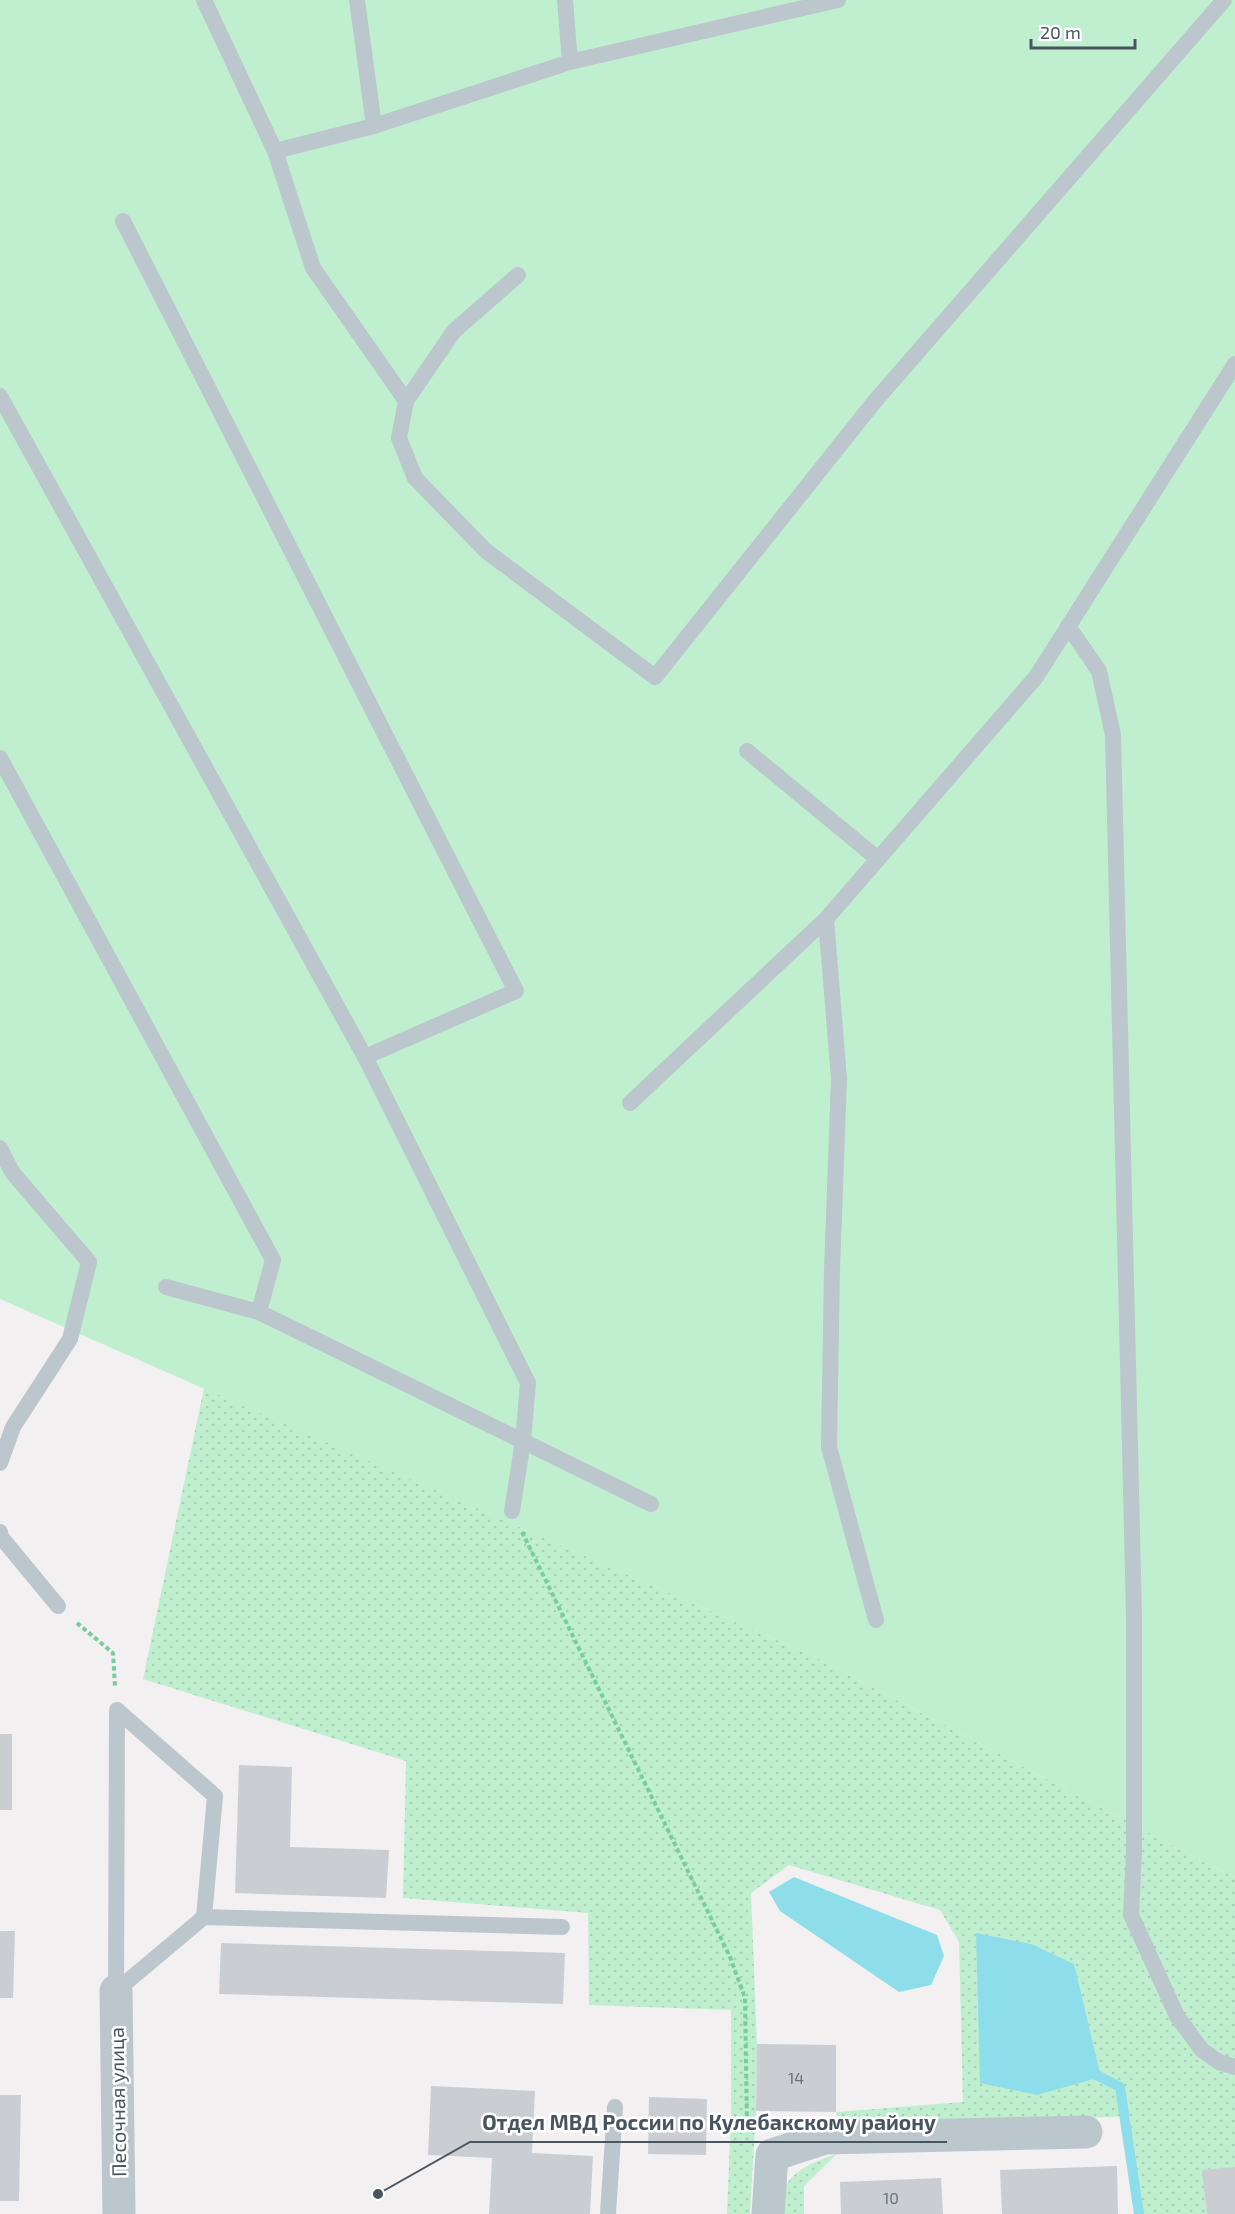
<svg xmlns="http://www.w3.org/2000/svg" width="1235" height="2214" viewBox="0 0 1235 2214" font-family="'Exo 2',sans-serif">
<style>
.grass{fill:url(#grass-dots)}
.green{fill:#c0efd0}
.water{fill:#8eddeb}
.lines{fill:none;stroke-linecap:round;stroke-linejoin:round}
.stream{stroke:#8eddeb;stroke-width:10}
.building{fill:#caced3}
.path{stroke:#78cd9e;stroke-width:4;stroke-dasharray:4.5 3;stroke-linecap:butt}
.lane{stroke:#bcc6cd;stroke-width:16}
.street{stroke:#bcc6cd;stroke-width:33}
.labels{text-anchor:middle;stroke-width:5;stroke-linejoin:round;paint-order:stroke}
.number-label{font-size:16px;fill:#68737b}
.street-label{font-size:20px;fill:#48555e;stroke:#fff}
.leader{fill:none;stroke:#48555e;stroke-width:2}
.callout-dot{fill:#48555e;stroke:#fff;stroke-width:2}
.callout-label{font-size:21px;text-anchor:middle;font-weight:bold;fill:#48555e;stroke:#fff;stroke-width:5;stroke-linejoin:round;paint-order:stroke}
</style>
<defs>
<pattern id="grass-dots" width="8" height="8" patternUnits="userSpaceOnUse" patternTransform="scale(1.5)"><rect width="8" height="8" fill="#c0efd0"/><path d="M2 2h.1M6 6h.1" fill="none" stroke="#a6cfb5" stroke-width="1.8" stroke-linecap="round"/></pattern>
</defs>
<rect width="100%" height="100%" fill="#f3f0f1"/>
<path class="grass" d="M204 1388 813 1656 1235 1878V2214H1138L1130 2116 839 2128 836 2112 963 2102 959 1942 940 1910 789 1865 751 1893 757 2044 756 2111 750 2214H727L731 2114V2010L589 2005 588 1913 403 1898 406 1761 143 1679Z
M837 2154 804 2186V2214H780C781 2208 780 2201 782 2195 789 2170 816 2161 837 2154Z"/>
<path class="green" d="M0 0H1235V1878L813 1656 0 1299Z"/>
<path class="water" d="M794 1877 937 1935 944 1956 931 1985 899 1992 780 1911 769 1892Z
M976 1933 1031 1944 1074 1964 1101 2077 1037 2095 980 2083Z"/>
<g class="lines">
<path class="stream" d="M1091 2072 1120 2087 1139 2214"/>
</g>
<path class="building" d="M0 1734H12V1810H0Z
M239 1765 292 1767 290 1847 389 1850 386 1898 235 1893Z
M0 1931H15L13 1998H0Z
M221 1943 565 1953 563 2004 219 1994Z
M757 2044 836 2045V2112L756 2111Z
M431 2086 535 2091 532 2153 593 2156 590 2214H489L492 2158 428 2155Z
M0 2095H21L19 2201H0Z
M649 2097 707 2099 706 2155 648 2154Z
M1117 2166 1118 2214H1002L1000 2170Z
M1235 2167V2214H1207L1202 2170Z
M941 2178 943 2214H841L840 2182Z"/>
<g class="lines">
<path class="path" d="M522 1532 730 1957 745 1998 747 2128 749 2130
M77 1623 113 1653 115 1686"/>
<path class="lane" d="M204 0 275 151
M357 0 374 126
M565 0 570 62
M518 275 454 331 406 401 399 438 415 478 486 551 655 677 875 401 1224 0
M0 396 365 1057 516 991 123 221
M406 401 313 268 275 151 374 126 570 62 838 0
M1068 626 1099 671 1113 735 1134 1616V1852L1131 1915 1177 2016 1202 2050 1219 2062 1235 2067
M747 751 878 859
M0 758 273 1260 259 1312
M826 919 839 1079 832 1270 829 1447 876 1620
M365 1057 528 1383 523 1441 512 1511
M630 1103 826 919 1036 677 1235 364
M0 1148 12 1172 89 1262 70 1339 13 1427 0 1463
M166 1287 259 1312 651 1504
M0 1532 1 1537 58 1606
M204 1917 562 1927
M116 1991 204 1917 215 1796 117 1710
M116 1991 117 1710
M608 2214 615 2107"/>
<path class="street" d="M116 1991 119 2214
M768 2214 772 2155 825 2138 1086 2132"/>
</g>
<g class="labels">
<g class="number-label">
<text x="796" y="2084">14</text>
<text x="891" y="2204">10</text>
</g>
<g class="street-label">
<text transform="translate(118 2102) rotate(-91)" y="7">Песочная улица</text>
</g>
</g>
<path class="leader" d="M378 2194L470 2142H947"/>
<circle class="callout-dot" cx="378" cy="2194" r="6"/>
<g class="callout-label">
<text x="709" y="2130">Отдел МВД России по Кулебакскому району</text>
</g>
<path d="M1031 39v9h104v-9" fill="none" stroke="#48555e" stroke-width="3"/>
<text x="1040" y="39" font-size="18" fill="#48555e" stroke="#ffffff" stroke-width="4.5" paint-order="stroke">20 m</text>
</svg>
